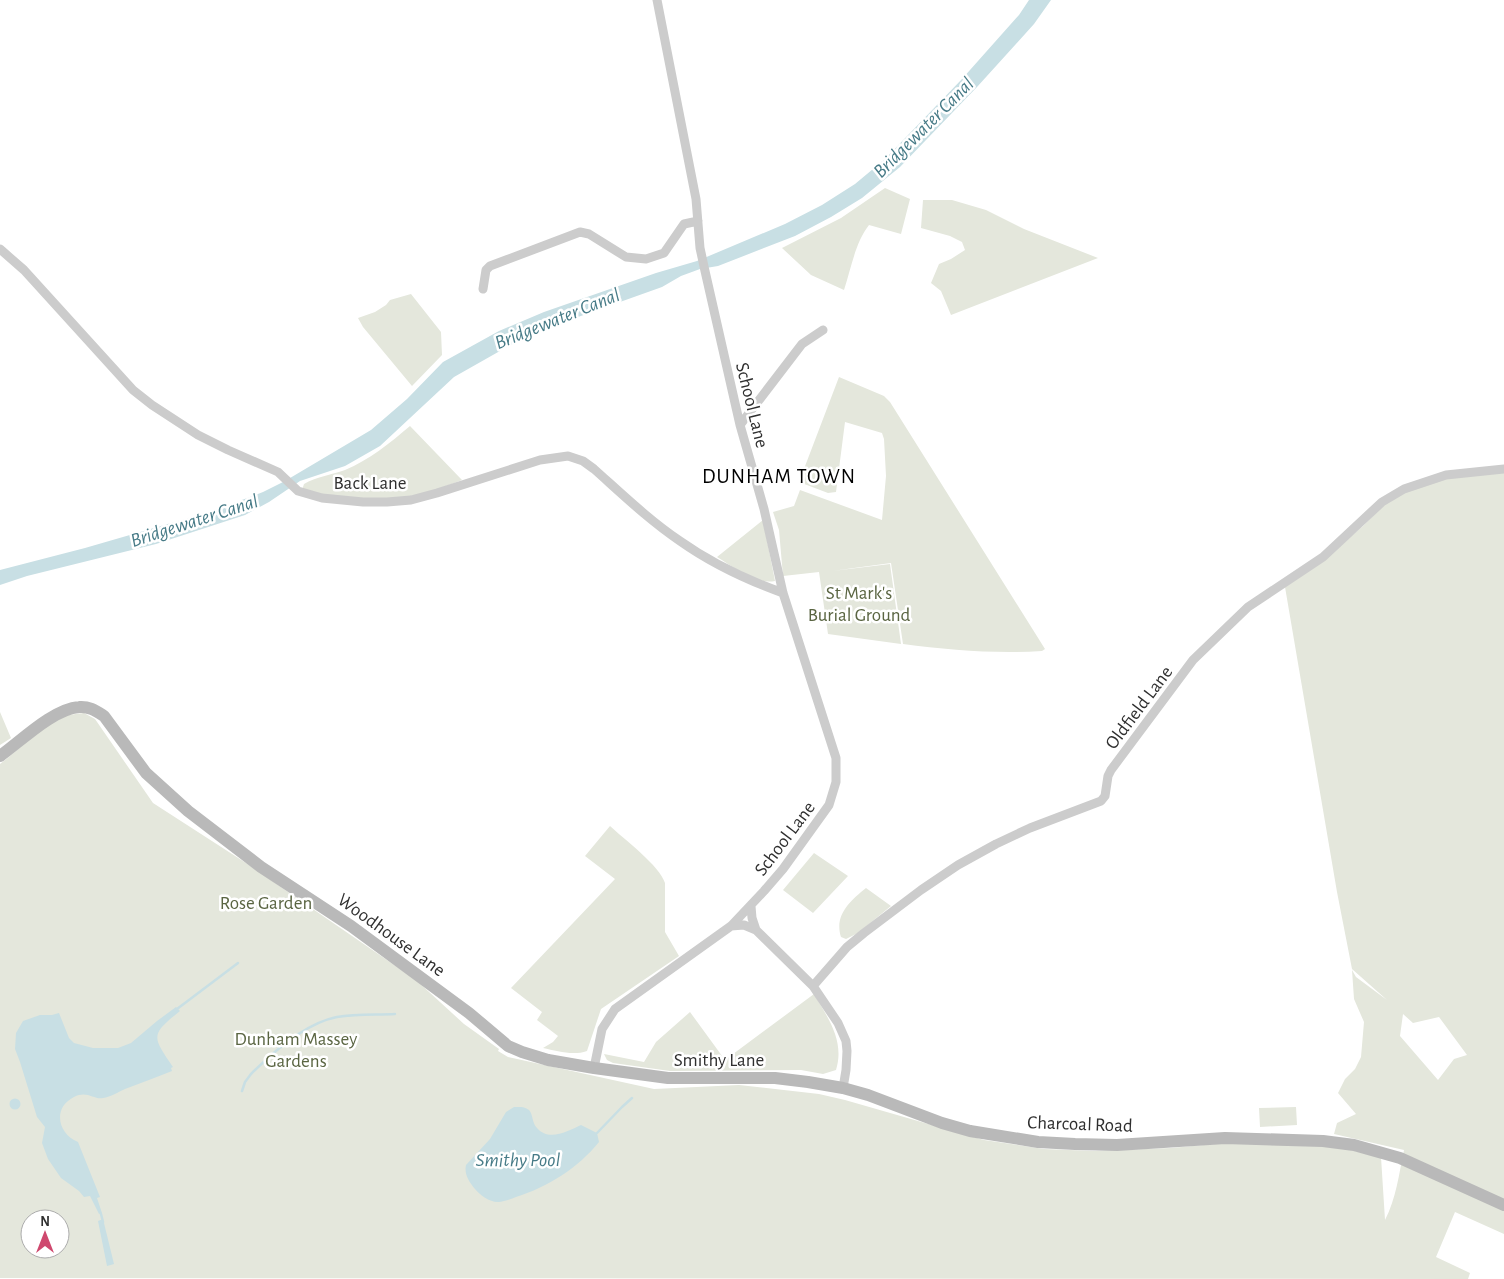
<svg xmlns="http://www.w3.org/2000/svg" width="1504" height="1279" viewBox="0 0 1504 1279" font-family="'Alegreya Sans',sans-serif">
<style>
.green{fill:#e4e7dc;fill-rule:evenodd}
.water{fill:#c8dfe4}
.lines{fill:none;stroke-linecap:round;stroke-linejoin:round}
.stream{stroke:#c8dfe4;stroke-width:2.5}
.minor{stroke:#ccc;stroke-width:9}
.secondary{stroke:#b9b9b9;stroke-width:12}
.labels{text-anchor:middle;stroke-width:5;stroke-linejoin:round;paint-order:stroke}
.street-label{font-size:19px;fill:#2f2f2f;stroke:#fff}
.park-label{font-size:19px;fill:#5a6542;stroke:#fff}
.water-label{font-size:20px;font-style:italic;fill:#477b87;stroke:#fff}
.quarter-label{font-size:21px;letter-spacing:1px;fill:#000;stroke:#fff}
</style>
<rect width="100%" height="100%" fill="#fff"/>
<path class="green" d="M885 188 910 199 901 234 869 225C855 243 851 269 844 290L811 275 782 248 841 218Z
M923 200H952L986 210 1024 229 1098 258 951 315 941 291 931 283 939 264 951 259 965 250 962 242 950 236 921 228Z
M411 294 441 332 442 355 412 386 363 327 358 318 375 312 386 305 390 300Z
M839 377 884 396 890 402 1045 649 1042 651C996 654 949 650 903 644L891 563 832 571 890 564 901 644 828 634 819 572 783 576 779 530 773 512 794 506 800 490 882 520 886 476 884 439 882 433 845 422 836 492 828 493 799 482Z
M410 426 462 480C448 485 435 491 421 494 384 502 339 500 302 490L304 484C316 477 331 475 345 470 369 460 390 443 410 426Z
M1504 472V1234L1455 1212 1436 1257 1470 1273 1468 1279 0 1278V764C21 749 39 726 64 716 70 714 78 714 84 713L95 719 153 803 246 863 416 980 464 1024 499 1049 498 1051 508 1057 654 1089 739 1085 819 1094 845 1100 984 1140 1044 1149 1095 1151 1171 1148 1226 1143 1319 1146 1346 1149 1381 1157 1385 1220C1396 1199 1399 1174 1404 1150L1334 1134 1337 1123 1356 1114 1338 1093 1345 1079 1355 1069 1361 1057 1364 1022 1354 999 1352 970 1356 977 1387 1000 1352 969 1337 892 1285 587 1324 560 1363 526 1383 506 1403 492 1449 478ZM1403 1014 1413 1023 1439 1017 1467 1055 1454 1059 1438 1080 1400 1036ZM30 1219H60V1249H30Z
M763 520 775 581C755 585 734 567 717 557Z
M0 712 11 738 0 745Z
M610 826C624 839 660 866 665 883V932L679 956 601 1009 587 1051C573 1056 557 1051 543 1048L553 1042 558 1036 537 1020 542 1012 511 988 615 879 585 856Z
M814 853 848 876 813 913 783 890Z
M866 888 891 906 858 933 846 939 841 937C834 915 850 901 866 888Z
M814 994C828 1018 845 1041 836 1070L823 1074 801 1070 670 1071 613 1063 607 1060 604 1054 644 1062 656 1042 690 1012 725 1060Z
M1296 1107 1297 1125 1260 1127 1259 1108Z"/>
<path class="water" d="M1029 0H1051L1034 24 977 87 900 167 862 198 831 217 795 236 718 266 700 269 681 276 662 287 550 327 507 347 454 377 380 446 345 466 300 481 269 502 245 515 156 544 27 576 0 585V570L85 548 185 519 215 510 263 492 285 481 371 430 407 399 443 362 499 331 544 312 656 273 697 261 785 224 822 205 855 184 885 159 962 79 1019 15Z
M176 1007 180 1011C150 1035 152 1036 173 1067L171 1068 172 1071C157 1077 141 1083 125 1089 118 1092 111 1097 103 1098 94 1100 87 1090 74 1097 52 1108 58 1134 78 1142L100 1197 97 1198 102 1213 99 1214 90 1196 84 1197 79 1191 61 1178 48 1159 42 1143 45 1127 37 1117 20 1062 15 1049 16 1033 23 1021 40 1015H52L59 1013 69 1038 74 1043 93 1048H118L131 1043 157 1021Z
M9.5 1104a5.5 5.5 0 1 1 11 0a5.5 5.5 0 1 1-11 0Z
M514 1107C519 1107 524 1106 529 1110 533 1114 532 1123 537 1128 549 1142 568 1131 581 1125L597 1133 599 1142C578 1168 548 1187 516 1197 511 1199 504 1202 498 1202 489 1202 480 1195 475 1189 469 1182 464 1174 466 1165L490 1139 506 1112Z
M103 1219 114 1264 107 1266 98 1221Z"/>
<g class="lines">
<path class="stream" d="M177 1009 238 963
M242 1091 245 1082 251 1074C273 1052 305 1023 337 1017 356 1014 376 1015 395 1014
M597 1133 622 1107 632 1098
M101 1214 103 1222"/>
<path class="minor" d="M0 249 24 270 133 390 152 405 198 435 228 450 278 472 298 491 322 498 363 502H387L411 500 437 493 540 460 568 456 583 461 594 469C622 494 649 520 680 541 711 563 747 580 783 593
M483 289 486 270 490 266 580 232 589 234 626 257 646 259 664 253 684 224 698 221
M740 425 802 344 823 330
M751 906 752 918 756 930
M731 926 744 925 756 930 813 986 838 1023 846 1041 847 1051 846 1070 843 1088
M813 986 847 947 864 933 921 890 958 865 996 844 1030 828 1101 801 1105 796 1108 776 1111 770 1193 660 1248 607 1323 557 1382 502 1404 489 1446 475 1504 469
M594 1068 602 1029 615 1009 731 926 764 891 783 869 829 805 836 782V758L783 593 764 509 740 425 705 271 700 248 696 199 657 0"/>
<path class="secondary" d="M0 756C21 741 53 709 79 707 89 706 96 711 104 716L146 773 188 811 261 867 351 926 469 1013 508 1046 522 1052 548 1060 594 1068 668 1078H775L808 1082 843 1088 868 1095 942 1123 970 1131 1038 1142 1075 1144 1117 1145 1225 1138 1323 1141 1354 1145 1400 1158 1504 1205"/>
</g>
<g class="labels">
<g class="street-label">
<text transform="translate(753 405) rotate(76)" y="7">School Lane</text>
<text x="370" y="489">Back Lane</text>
<text transform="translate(1138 707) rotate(-53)" y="7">Oldfield Lane</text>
<text transform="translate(784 838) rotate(-53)" y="7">School Lane</text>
<text transform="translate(392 934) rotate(36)" y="7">Woodhouse Lane</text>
<text x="719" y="1066">Smithy Lane</text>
<text transform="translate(1080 1123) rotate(2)" y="7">Charcoal Road</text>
</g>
<g class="park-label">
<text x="859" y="599">St Mark's<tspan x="859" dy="22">Burial Ground</tspan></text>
<text x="266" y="909">Rose Garden</text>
<text x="296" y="1045">Dunham Massey<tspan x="296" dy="22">Gardens</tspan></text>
</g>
<g class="water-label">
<text transform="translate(923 127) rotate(-45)" y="7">Bridgewater Canal</text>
<text transform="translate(557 318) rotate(-22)" y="7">Bridgewater Canal</text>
<text transform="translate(194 520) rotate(-18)" y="7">Bridgewater Canal</text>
<text x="518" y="1166">Smithy Pool</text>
</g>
<g class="quarter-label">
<text x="779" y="483">DUNHAM TOWN</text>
</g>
</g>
<g transform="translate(45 1234)"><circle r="24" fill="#ffffff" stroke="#acacac"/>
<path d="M0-4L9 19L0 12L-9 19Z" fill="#cf486e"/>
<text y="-8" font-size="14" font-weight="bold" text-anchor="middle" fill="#2f2f2f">N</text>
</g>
</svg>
